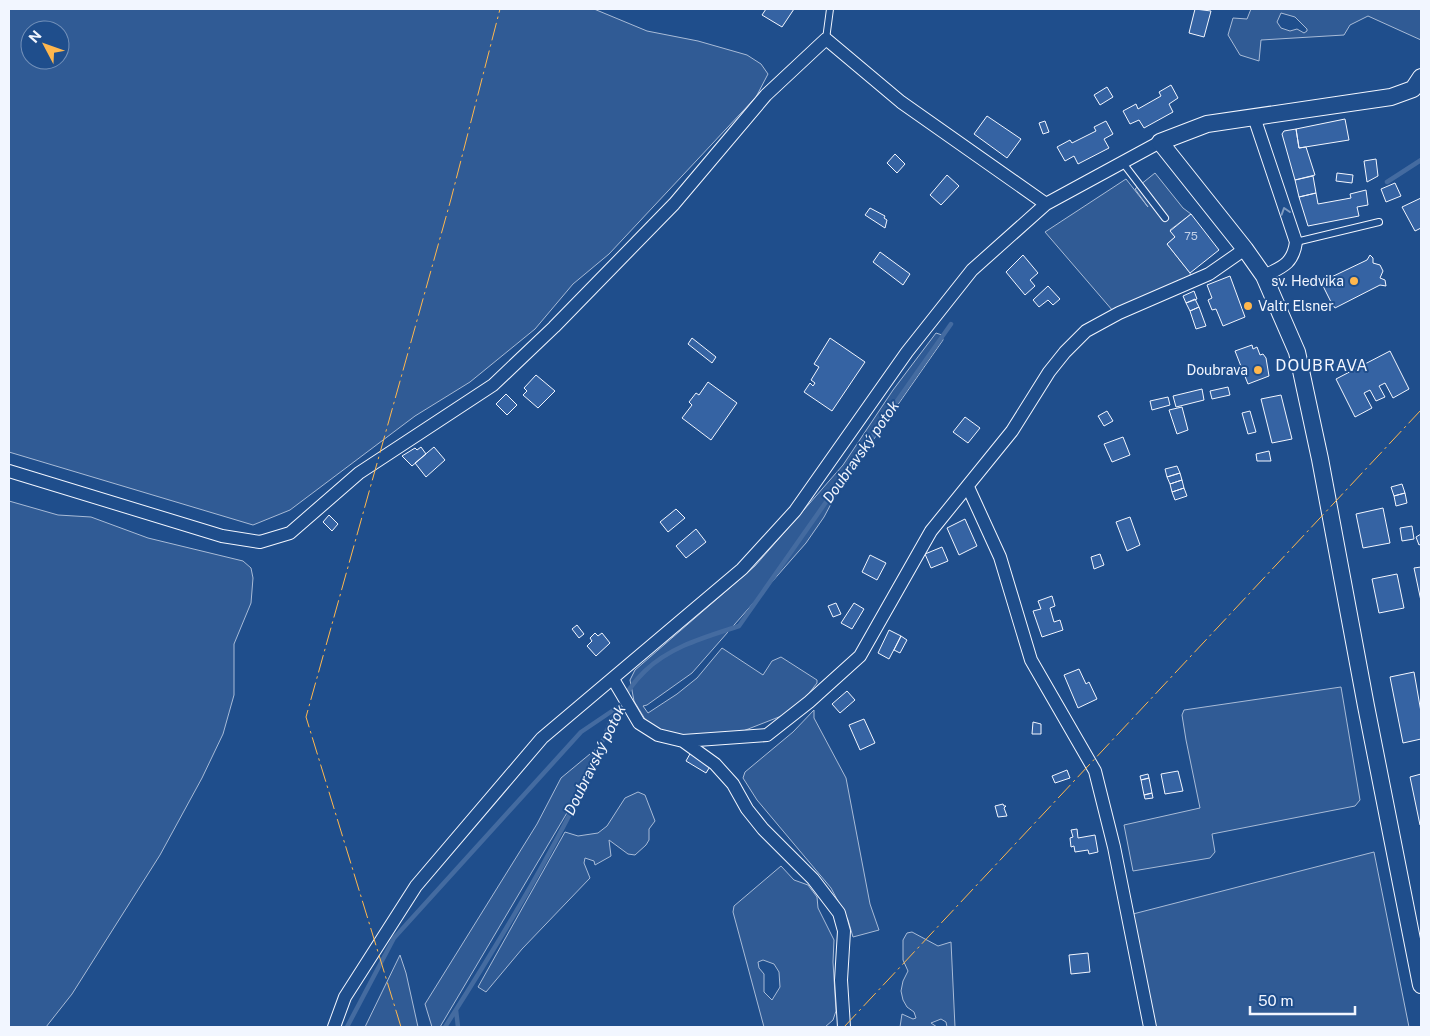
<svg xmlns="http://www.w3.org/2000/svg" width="1430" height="1036" viewBox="0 0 1430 1036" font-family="'Public Sans',sans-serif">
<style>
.built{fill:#305b95;stroke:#a8bbd7;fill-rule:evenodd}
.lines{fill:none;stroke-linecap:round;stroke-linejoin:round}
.stream{stroke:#446ba0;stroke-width:4.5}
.building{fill:#3563a3;stroke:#f2f6ff}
.service-casing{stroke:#f2f6ff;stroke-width:8}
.minor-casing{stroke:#f2f6ff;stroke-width:14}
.tertiary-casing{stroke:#f2f6ff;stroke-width:18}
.service{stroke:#1f4e8c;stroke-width:6}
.minor{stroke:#1f4e8c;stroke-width:12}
.tertiary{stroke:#1f4e8c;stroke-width:16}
.power{stroke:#ffb74d;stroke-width:1;stroke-dasharray:18 4 2.5 4;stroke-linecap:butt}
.oneway{stroke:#7e9ac0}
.poi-dot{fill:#ffb74d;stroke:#1f4e8c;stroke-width:2}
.labels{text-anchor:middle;stroke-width:4;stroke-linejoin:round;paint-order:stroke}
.number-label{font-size:11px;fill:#c3d1e8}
.poi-label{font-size:14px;fill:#f2f6ff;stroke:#1f4e8c;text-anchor:end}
.water-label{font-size:15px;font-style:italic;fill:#f2f6ff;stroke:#1f4e8c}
.quarter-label{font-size:16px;letter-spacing:1px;fill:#f2f6ff;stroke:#1f4e8c}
</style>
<rect width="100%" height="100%" fill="#1f4e8c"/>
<path class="built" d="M9 9H594L647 31 698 41 747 55 761 64 768 74 756 97 609 254 573 284 535 329 470 382 415 416 290 510 253 525 9 452ZM30 30H60V60H30Z
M1251 9H1421V40L1368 16 1350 25 1344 35 1261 40 1259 61 1240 55 1228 35 1233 18 1247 19ZM1281 13 1295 17 1307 29V31L1304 33 1297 29 1290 31 1281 28 1277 22Z
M1155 173 1183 208 1191 214 1170 230 1175 237 1167 244 1190 273 1191 278 1113 311 1045 232 1126 179 1148 207 1135 189Z
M936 333 942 335 943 340 839 489 824 517 806 543 692 673 647 705 643 706 648 713 677 694 697 678 722 648 763 675 772 661 781 657 817 680V683L806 697 784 715 738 733 672 737 648 724 634 701 630 680 635 670 755 566 843 465 893 390Z
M9 501 58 515 91 517 148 538 243 561 251 568 253 578 251 603 234 644V695L223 734 202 778 160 855 72 994 46 1027H9Z
M1341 687 1360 800 1355 806 1212 834 1215 852 1210 858 1133 871 1124 825 1200 808 1186 740 1182 715 1184 710Z
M814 710V718L846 778 870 904 879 930 853 937 848 920 831 888 757 800 743 778 745 772 793 732Z
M596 749 574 801 440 1027H432L425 1004 537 824 561 778Z
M638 792 645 795 655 821 649 829V840L646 845 635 855 628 854 609 840 611 856 595 865 594 861 585 858 584 863 590 878 522 949 486 992 478 987 565 832 578 836 598 833 607 826 625 798Z
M1374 852 1409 1027H1155L1133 914Z
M781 866 794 880 808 885 817 897 818 908 834 940 833 962 836 1011 833 1020 825 1027H764L733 912 734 906ZM763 960 774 964 779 972 780 987 772 1000 764 992V974L759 968 758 962Z
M912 932 938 946 951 942 955 1027H947L946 1022 941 1019 931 1023 937 1027H900L902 1014 913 1019 916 1018 914 1012 907 1007 903 1000 901 991 903 981 908 971 903 960V940L907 933Z
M400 955 406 973 418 1027H365Z"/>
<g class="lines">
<path class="stream" d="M1387 182 1421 160
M456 1010 458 1027
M347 1027 394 938 581 732 618 707
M445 1027C493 952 540 875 580 794 599 755 612 702 645 671 671 646 706 637 739 626L951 324"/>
</g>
<path class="building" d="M766 9H794L782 27 762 15Z
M1195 9 1211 11 1204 37 1189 33Z
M1171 85 1178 98 1169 104 1173 112 1144 128 1139 120 1130 124 1123 111 1136 104 1138 109 1161 96 1159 92Z
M1107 87 1113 97 1100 105 1094 95Z
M987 116 1021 139 1007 158 974 134Z
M1345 119 1349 140 1299 148 1296 129Z
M1045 121 1049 132 1043 134 1039 123Z
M1106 121 1113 134 1104 139 1109 148 1078 164 1074 156 1065 161 1057 147 1070 140 1072 143 1096 131 1094 127Z
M1296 129 1299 148 1306 147 1315 175 1295 180 1282 134 1284 131Z
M895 154 905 164 897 173 887 163Z
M1376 159 1378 176 1367 182 1364 161Z
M1337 173 1353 175 1352 183 1336 181Z
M947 175 959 186 941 205 930 195Z
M1313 176 1316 193 1299 197 1295 180Z
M1395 183 1401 196 1386 202 1381 189Z
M1366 190 1368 205 1357 207 1359 216 1308 226 1299 197 1316 193 1318 204 1351 198 1350 194Z
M1421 198V228L1415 231 1402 207Z
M870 208 885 216 884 218 887 220 885 228 865 215Z
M1191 214 1219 250 1190 273 1167 244 1175 237 1170 231Z
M880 252 910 274 903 285 873 262Z
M1023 255 1038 273 1030 280 1035 286 1025 295 1006 272Z
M1370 255 1373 258V263L1380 265 1383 271 1380 278 1385 280 1386 286 1380 285 1335 308 1333 305H1328L1327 303 1331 302 1321 282 1367 260Z
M1230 276 1245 317 1223 326 1216 309 1212 310 1208 300 1212 298 1207 285Z
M1048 286 1060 299 1053 305 1048 300 1039 307 1033 300Z
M1194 291 1197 299 1186 303 1183 296Z
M1195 299 1199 307 1190 311 1186 303Z
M1199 307 1206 326 1196 329 1190 311Z
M692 338 716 357 712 363 688 344Z
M830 338 865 362 832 411 804 392 810 383 813 386 815 383 811 380 819 367 814 364Z
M1252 345 1253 349 1257 347 1260 355 1263 354 1266 358 1269 376 1248 384 1235 351Z
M1390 351 1409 389 1393 398 1385 383 1379 386 1385 397 1376 401 1370 390 1364 393 1372 408 1355 417 1336 379Z
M536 375 555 391 538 408 523 395 527 391 524 388Z
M708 382 737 403 711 440 682 418 692 405 689 402 696 393 699 395Z
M1228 387 1230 395 1212 399 1210 391Z
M1202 389 1204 400 1176 407 1173 396Z
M506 394 517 405 507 415 496 404Z
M1281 395 1292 439 1272 443 1261 399Z
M1168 397 1170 405 1152 410 1150 401Z
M1182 407 1188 430 1177 434 1169 410Z
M1107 411 1113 421 1104 426 1098 416Z
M1250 411 1256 432 1248 434 1242 413Z
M965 417 980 428 968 443 953 432Z
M1123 437 1130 455 1112 462 1104 444Z
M421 447 426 454 412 466 402 456 415 448 417 450Z
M434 447 445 460 426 477 415 463Z
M1269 451 1271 461H1257L1256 454Z
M1177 466 1180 473 1167 477 1165 469Z
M1180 473 1182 480 1170 484 1167 477Z
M1182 480 1184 488 1172 492 1170 484Z
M1402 484 1405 493 1394 496 1391 487Z
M1184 488 1187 496 1175 500 1172 492Z
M1405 493 1407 503 1396 506 1394 496Z
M1383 508 1390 543 1363 548 1356 514Z
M676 509 685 518 668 532 660 522Z
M329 515 338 524 332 531 323 522Z
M1130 517 1140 545 1127 551 1116 522Z
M965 519 977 546 959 555 947 528Z
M1412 526 1414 539 1402 541 1400 528Z
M696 529 706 542 686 558 676 546Z
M1421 534V544L1419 545 1416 537Z
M942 547 948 561 931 568 925 554Z
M1100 554 1104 565 1094 569 1091 557Z
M870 555 886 563 877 580 862 572Z
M1421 567V601L1414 568Z
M1397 574 1404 608 1379 613 1372 579Z
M1052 596 1055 606 1050 608 1054 622 1060 620 1063 630 1042 637 1033 611 1041 609 1038 601Z
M836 603 841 614 833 617 828 606Z
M854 603 864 609 852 629 841 623Z
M577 625 584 634 579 638 572 629Z
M889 630 901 636 889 659 878 653Z
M595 633 598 636 602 633 610 643 596 656 587 646 592 641 590 638Z
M901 636 907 640 900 653 894 650Z
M1079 669 1086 684 1089 682 1097 699 1078 708 1064 675Z
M1414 672 1421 712V739L1403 743 1390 677Z
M847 691 855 700 840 713 832 704Z
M864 719 875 743 860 750 849 725Z
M1033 722 1041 724V734H1032Z
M691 752 711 765 706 773 686 761Z
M1067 770 1070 778 1055 783 1052 776Z
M1178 771 1183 791 1165 794 1161 774Z
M1148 774 1149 778 1141 780 1140 776Z
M1421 774V825H1420L1410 777Z
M1149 778 1152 793 1144 795 1141 780Z
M1152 793 1153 798 1145 799 1144 795Z
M1003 804 1004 806H1006L1004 808 1007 816 998 817 995 806Z
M1077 829 1078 838 1095 835 1098 852 1089 854 1088 850 1075 852 1074 846 1071 847 1070 838 1073 837 1071 830Z
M1088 953 1090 972 1071 974 1069 955Z"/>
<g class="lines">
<defs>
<path id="service" d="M826 39 830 9
M1123 163 1165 218
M1296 242 1379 222"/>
<path id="minor" d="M1254 117 1296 242C1293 264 1282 267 1264 276
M9 471 222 536 260 542 290 533 359 473 493 385 554 327 674 204 766 95 826 39 901 102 1046 204
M968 487 1000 557 1031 660 1095 771 1114 847 1150 1027
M613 679 639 723 658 735 683 741 767 735 809 702 860 656 931 531 1012 431 1049 372 1065 352 1086 331 1119 313 1209 274 1245 249
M683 741 715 764 733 784 747 809 763 829 813 879 839 913 844 931 841 980 844 1027
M334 1027 345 997 416 886 542 738 742 569 795 511 907 352 972 270 1046 204 1160 142"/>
<path id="tertiary" d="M1421 77 1413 89 1391 97 1207 124 1160 142 1245 249 1264 276 1297 352 1320 459 1366 706 1421 985"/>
</defs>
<use href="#service" class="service-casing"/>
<use href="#minor" class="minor-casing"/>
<use href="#tertiary" class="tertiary-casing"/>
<use href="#service" class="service"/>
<use href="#minor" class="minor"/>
<use href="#tertiary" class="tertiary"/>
<path class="power" d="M401 1027 306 717 451 199 500 9
M844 1027 1421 410"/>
</g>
<defs><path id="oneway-chevron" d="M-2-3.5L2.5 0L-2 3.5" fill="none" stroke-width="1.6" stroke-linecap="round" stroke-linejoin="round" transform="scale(1.25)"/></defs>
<use class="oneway" href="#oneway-chevron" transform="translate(1285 211) rotate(-108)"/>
<g class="poi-dot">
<circle cx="1354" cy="281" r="5"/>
<circle cx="1248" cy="306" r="5"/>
<circle cx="1258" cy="370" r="5"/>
</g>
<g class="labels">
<g class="number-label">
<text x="1191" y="240">75</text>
</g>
<g class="poi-label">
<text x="1344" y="286">sv. Hedvika</text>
<text x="1258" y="311" text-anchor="start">Valtr Elsner</text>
<text x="1248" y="375">Doubrava</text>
</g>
<g class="water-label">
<text transform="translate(861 452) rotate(-55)" y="5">Doubravský potok</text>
<text transform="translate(595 760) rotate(-64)" y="5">Doubravský potok</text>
</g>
<g class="quarter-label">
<text x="1322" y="371">DOUBRAVA</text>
</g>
</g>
<rect width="1430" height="1036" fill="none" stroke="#f2f6ff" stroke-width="20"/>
<g transform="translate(45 45) rotate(311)"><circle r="24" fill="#1f4e8c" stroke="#7391ba"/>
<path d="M0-4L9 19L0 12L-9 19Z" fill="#ffb74d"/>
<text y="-8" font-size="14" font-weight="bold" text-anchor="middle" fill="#f2f6ff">N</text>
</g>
<path d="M1250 1006v8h105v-8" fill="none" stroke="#f2f6ff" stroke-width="2.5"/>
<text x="1258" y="1006" font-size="15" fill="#f2f6ff" stroke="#1f4e8c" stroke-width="4" paint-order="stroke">50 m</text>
</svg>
